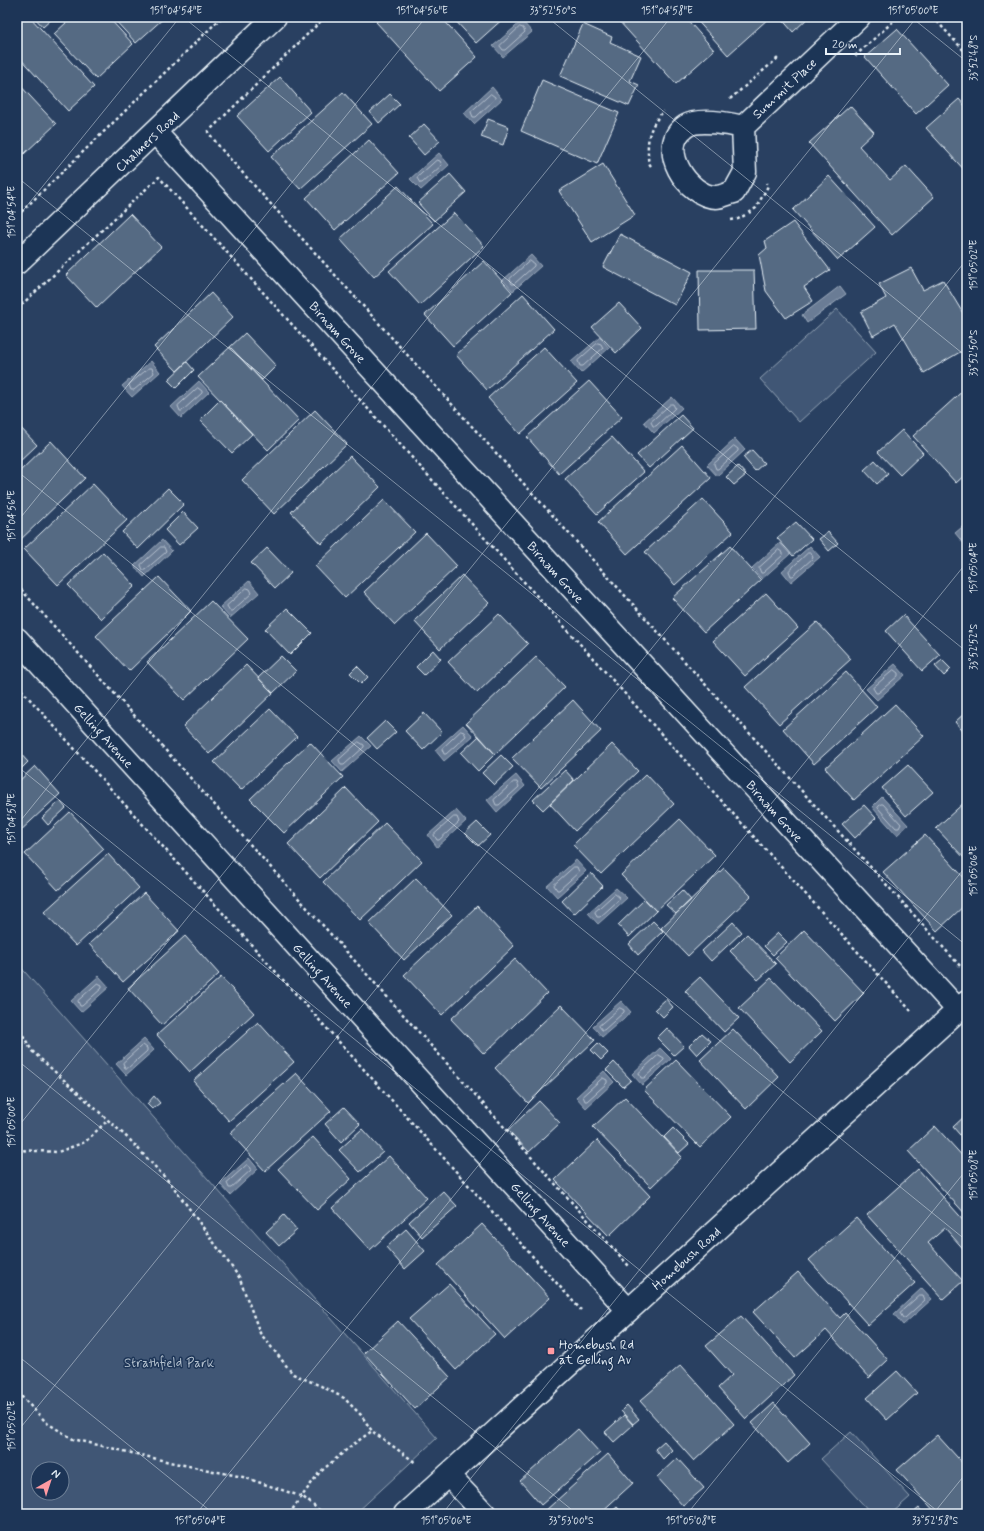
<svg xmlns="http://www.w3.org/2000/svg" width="984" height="1531" viewBox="0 0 984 1531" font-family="Mynerve,sans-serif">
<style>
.green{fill:#415774;stroke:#94a4b6;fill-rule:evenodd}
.water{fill:#6b7c95;stroke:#9dabbd}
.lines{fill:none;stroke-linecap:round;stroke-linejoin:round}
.shore{stroke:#b6c2d0;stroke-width:1}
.building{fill:#556a83;stroke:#e8f1f8}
.minor-casing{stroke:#e8f1f8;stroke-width:25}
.major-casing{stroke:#e8f1f8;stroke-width:25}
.path{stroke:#e8f1f8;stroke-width:2.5;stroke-dasharray:3 3;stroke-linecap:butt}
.minor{stroke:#1d3557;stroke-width:22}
.major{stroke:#1d3557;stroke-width:22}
.ticks{fill:none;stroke:#e8f1f8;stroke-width:1;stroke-opacity:0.45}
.poi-dot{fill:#ff9aa2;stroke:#1d3557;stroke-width:1.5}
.labels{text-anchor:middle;stroke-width:3;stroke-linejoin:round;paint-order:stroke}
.street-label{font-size:13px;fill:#e8f1f8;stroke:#1d3557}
.poi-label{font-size:13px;fill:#e8f1f8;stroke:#1d3557;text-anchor:start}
.park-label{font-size:13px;fill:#b6c3d0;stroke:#1d3557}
.neatline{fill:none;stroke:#e8f1f8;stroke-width:1.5}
.ticks-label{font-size:10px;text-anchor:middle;fill:#e8f1f8}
</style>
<rect width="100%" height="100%" fill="#294061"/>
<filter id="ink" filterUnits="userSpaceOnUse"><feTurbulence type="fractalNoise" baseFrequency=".025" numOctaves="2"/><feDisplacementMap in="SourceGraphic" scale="8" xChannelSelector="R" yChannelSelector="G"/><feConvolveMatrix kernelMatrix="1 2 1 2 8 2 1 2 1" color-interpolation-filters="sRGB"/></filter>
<g filter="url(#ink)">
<path class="green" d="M837 309 876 352 799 422 760 379Z
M17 963 437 1438 355 1514H17ZM38 1469H62V1493H38Z
M851 1432 910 1497 891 1514H872L821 1459Z"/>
<path class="water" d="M522 21 532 32 503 57 493 46Z
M492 87 502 99 474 124 464 113Z
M439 153 449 165 421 190 410 179Z
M531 255 541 266 513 291 503 280Z
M840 286 846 294 807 323 802 315Z
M600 337 609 348 581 373 571 362Z
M151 361 160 372 132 397 122 386Z
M199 381 209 392 181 418 171 407Z
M672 397 682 408 654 433 644 422Z
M735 439 745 450 717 476 707 465Z
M967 523V542L965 545 955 533Z
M162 540 172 551 144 577 134 566Z
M780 543 790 554 762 579 752 568Z
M810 546 820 557 791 582 782 571Z
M249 581 259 593 230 618 220 607Z
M895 664 905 675 877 700 866 689Z
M463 725 473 736 444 761 435 750Z
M361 736 371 746 342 772 332 761Z
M516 775 525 786 497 812 487 800Z
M882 797 908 825 897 835 872 807Z
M456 810 466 821 437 847 428 835Z
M576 860 586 871 557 897 547 886Z
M616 888 627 898 598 924 588 913Z
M99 976 109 987 81 1012 71 1001Z
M621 1001 631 1012 602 1037 593 1026Z
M144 1039 154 1050 126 1075 116 1064Z
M660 1048 671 1059 642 1085 632 1074Z
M604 1071 614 1082 586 1108 576 1097Z
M249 1158 258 1169 230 1195 220 1184Z
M922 1288 932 1299 903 1325 894 1314Z"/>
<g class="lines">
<path class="shore" d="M520 27 523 28 525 32 505 50H503L500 46Z
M491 94 495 97V99L476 117H473L471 112Z
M437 160 440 161 442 165 422 183H420L417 178Z
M530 261 534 264V266L514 284H512L510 279Z
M598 343 601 344 603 348 583 366H580L578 361Z
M149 368H152L154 373 134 390H131L129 385Z
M198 388 202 391V393L182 411H180L178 406Z
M671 404H673L675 408 656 426H653L651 422Z
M734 446 738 449V451L718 469H716L714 464Z
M161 547H164L166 552 145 570H143L141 565Z
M779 550 783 553V555L763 573H761L759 568Z
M808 553H811L813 558 793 576H791L789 571Z
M247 588 250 589 252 593 232 611H230L227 606Z
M894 670 898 673V676L878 693H876L873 688Z
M461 731 464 732 466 736 446 754H444L442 749Z
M359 742 364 745V747L344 765H341L339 760Z
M514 782H517L519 787 499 805H496L494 800Z
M881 804H883L901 824 899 828H896L878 808Z
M454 817H457L459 822 439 840H437L434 835Z
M574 867H577L579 872 559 890H557L554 885Z
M615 894 619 897 620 899 600 917H597L595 912Z
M98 983 102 985V988L82 1006H80L78 1001Z
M620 1008 624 1010V1012L604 1030H602L599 1026Z
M143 1045 147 1048V1051L128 1068H125L123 1063Z
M659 1055 664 1058V1060L644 1078H641L639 1073Z
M603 1078 607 1080V1083L587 1101H585L583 1096Z
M247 1165 251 1168V1170L231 1188H229L227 1183Z
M920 1295H923L925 1300 905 1318H903L900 1313Z"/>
</g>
<path class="building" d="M17 17H30L94 87 68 111 17 55Z
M34 17H52L53 18 43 27Z
M64 17H108L133 44 96 79 54 34 68 21Z
M112 17H165L136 43Z
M382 17H441L477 57 439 91 376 22Z
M452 17H505L476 43Z
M621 17H685L714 50 676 84 618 20Z
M694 17H767L769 18 728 55Z
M780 17H809L793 32Z
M583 24 612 37 610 42 641 56 630 81 639 85 629 106 560 76Z
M897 29 948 85 916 114 865 57Z
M280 77 311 112 269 151 237 116Z
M542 80 619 113 597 164 521 131Z
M17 82 56 124 24 154 17 147Z
M343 92 372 124 300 189 271 157Z
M390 94 400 104 379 123 370 112Z
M959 99 967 108V173L926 128Z
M850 106 874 132 859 146 890 180 906 166 934 197 892 235 809 143Z
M488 119 509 127 503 145 481 137Z
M424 124 440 141 424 155 409 138Z
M369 140 399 173 335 230 306 198Z
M603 164 635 215 592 242 559 191Z
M450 174 466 192 434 221 418 203Z
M829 176 875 227 838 260 793 210Z
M398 186 433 224 374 277 340 239Z
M454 213 484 246 420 305 389 271Z
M130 214 161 247 97 308 66 275Z
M793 222 830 270 804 287 813 301 786 318 766 291 759 255 767 248 765 241Z
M620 234 692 272 675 305 603 267Z
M484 261 512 292 453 346 425 315Z
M911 268 923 290 943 280 967 320V348L924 373 895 323 873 336 861 312 886 298 879 284Z
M699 270H754L756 329 700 330Z
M211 293 233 317 177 371 154 347Z
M523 294 554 329 487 390 456 355Z
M619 303 642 328 616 353 592 327Z
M245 333 276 366 262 380 230 347Z
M230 347 299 420 268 450 198 377Z
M544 347 577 383 520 434 488 398Z
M187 362 194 370 176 388 168 380Z
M589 381 622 417 559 474 527 437Z
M967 387V473L956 483 913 436Z
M220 400 252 434 232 453 200 420Z
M315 410 347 444 274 514 242 480Z
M681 415 693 428 649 468 637 455Z
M17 424 37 445 17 464Z
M902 430 923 453 900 475 878 452Z
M612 437 644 472 597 514 565 479Z
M51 441 85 478 17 543V474Z
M682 445 711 478 627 554 598 522Z
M752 450 764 463 755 471 743 457Z
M350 456 380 487 321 544 291 512Z
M875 460 888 474 877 484 864 470Z
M738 466 746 475 734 485 726 477Z
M93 484 127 520 58 585 24 549Z
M168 488 184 504 138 549 122 532Z
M703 499 733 532 675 585 645 552Z
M384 500 415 532 345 598 315 566Z
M183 512 198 528 179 545 165 530Z
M796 522 812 539 793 556 777 538Z
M828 532 838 543 829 551 819 539Z
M426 533 457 566 395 625 364 592Z
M730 546 761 580 704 632 672 598Z
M267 548 291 573 275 588 251 563Z
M103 552 135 586 101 619 68 585Z
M462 575 489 603 440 649 414 621Z
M159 577 191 611 129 671 96 636Z
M766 593 798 628 745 676 713 641Z
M211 601 248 639 184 700 147 662Z
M287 608 312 633 290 655 265 629Z
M499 614 528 644 477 693 448 662Z
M903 615 940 655 922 671 886 631Z
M817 622 851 659 779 724 745 687Z
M433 650 441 659 424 675 416 667Z
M281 656 296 671 273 693 258 678Z
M536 657 565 687 495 754 466 723Z
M942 660 951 669 944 676 935 666Z
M246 665 273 693 209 754 183 726Z
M357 666 368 677 361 684 350 673Z
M846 672 877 707 814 764 783 729Z
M573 700 601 731 541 788 512 758Z
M895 704 924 736 854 800 825 768Z
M270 709 297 737 241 790 214 762Z
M967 711V736L955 722Z
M424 713 442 732 423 750 405 731Z
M385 721 396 732 377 749 367 738Z
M479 736 495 754 478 771 461 753Z
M310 742 343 777 284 833 250 799Z
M612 744 638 771 575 831 550 804Z
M17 750 28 762 17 773Z
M501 755 513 767 494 785 482 773Z
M908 765 933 792 906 816 882 788Z
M35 766 60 794 17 834V783Z
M565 770 574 780 543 810 533 800Z
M646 774 674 804 601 874 573 845Z
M346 788 378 822 320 878 288 844Z
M967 800V861L936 828Z
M60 801 66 808 48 825 42 818Z
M864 805 876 818 855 838 842 824Z
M70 812 104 849 58 890 25 854Z
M680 819 715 855 656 911 621 875Z
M477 822 490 835 478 846 465 833Z
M385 823 422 861 360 920 323 882Z
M925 835 967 881V903L937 931 883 872Z
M108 854 139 888 76 946 44 912Z
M724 868 751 896 688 956 661 928Z
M591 873 603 886 574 914 562 901Z
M416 878 452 915 404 960 369 923Z
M682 890 691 900 676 914 666 905Z
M144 893 179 931 123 982 89 944Z
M645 899 656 911 629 937 618 925Z
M477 906 514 946 442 1015 404 975Z
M653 921 663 931 638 955 629 944Z
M733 922 742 932 711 961 702 951Z
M804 930 864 993 835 1021 775 958Z
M778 933 787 942 773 955 764 946Z
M747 934 776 964 758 980 730 951Z
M185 936 219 974 162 1025 128 988Z
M515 959 547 993 484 1054 451 1019Z
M221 977 254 1013 190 1072 157 1035Z
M700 977 739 1018 724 1032 685 991Z
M771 978 822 1031 790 1062 739 1008Z
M666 999 673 1007 663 1017 655 1009Z
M561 1005 595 1040 528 1103 495 1068Z
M258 1022 294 1062 229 1121 193 1081Z
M667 1028 684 1046 674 1055 657 1038Z
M733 1029 779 1077 746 1109 700 1060Z
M702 1033 711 1041 697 1055 689 1046Z
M598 1043 608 1053 601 1060 591 1050Z
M676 1060 731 1117 700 1147 644 1090Z
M614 1062 631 1080 623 1087 606 1070Z
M296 1073 331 1111 265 1171 230 1133Z
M154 1096 160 1103 152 1109 147 1104Z
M625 1097 682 1157 651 1187 593 1127Z
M539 1101 560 1123 529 1152 508 1130Z
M344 1107 360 1124 341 1142 325 1124Z
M967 1114V1143L953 1127Z
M935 1126 967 1161V1216L908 1151Z
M673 1128 689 1144 679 1153 664 1137Z
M362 1129 383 1152 360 1172 339 1150Z
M313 1137 351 1179 317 1210 278 1169Z
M597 1140 650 1196 609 1236 555 1180Z
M389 1156 427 1198 370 1250 332 1208Z
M918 1169 967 1224V1253L945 1228 928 1243 963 1281 943 1299 867 1215Z
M443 1191 457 1206 422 1237 409 1222Z
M284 1215 297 1230 279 1246 266 1232Z
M856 1218 915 1283 868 1325 809 1260Z
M482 1224 550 1298 505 1339 438 1265Z
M406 1229 425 1251 405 1269 386 1247Z
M798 1272 840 1318 845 1313 888 1360 869 1378 826 1330 795 1358 753 1312Z
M449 1284 495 1334 456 1370 409 1319Z
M741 1316 794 1375 746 1419 718 1388 732 1375 706 1346Z
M398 1321 450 1377 415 1409 364 1353Z
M681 1365 734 1424 694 1461 640 1401Z
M897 1371 917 1393 887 1420 867 1398Z
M774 1403 810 1443 788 1463 752 1423Z
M627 1405 639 1419 633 1424 621 1411Z
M624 1415 633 1425 614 1442 605 1432Z
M578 1429 600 1453 541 1505 520 1481Z
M937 1435 967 1468V1514H937L897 1470Z
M664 1441 672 1450 663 1459 655 1449Z
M608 1454 633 1483 599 1514H548L545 1511Z
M677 1458 704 1488 683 1506 657 1477Z
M617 1507 624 1514H609Z
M919 1508 924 1514H912Z"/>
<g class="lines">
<defs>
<path id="minor" d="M743 127C730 124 698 118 686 126 655 147 688 197 716 197 721 197 729 193 734 192L745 172 743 127 859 17
M155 132 958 1010
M17 263 275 17
M17 639 628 1310
M448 1475 485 1514"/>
<path id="major" d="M405 1514 967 1002"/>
</defs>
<use href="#minor" class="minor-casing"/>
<use href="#major" class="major-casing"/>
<path class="path" d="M325 17 208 132 222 150 961 967
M933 17 967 54
M855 56 898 17
M730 99 778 58
M651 166C648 162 648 159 648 154 647 136 651 124 664 111
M749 213 756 208 768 186 767 183
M17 216 222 17
M731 220 738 219 745 215
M17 309 159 177 911 1011
M17 585 629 1266
M17 685 581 1310
M17 1025 32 1051 131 1141 172 1185 239 1277 260 1333 293 1374 321 1386 344 1398 361 1415 372 1431
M17 1150 58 1152 85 1142 108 1120
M17 1392 47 1423 73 1439 174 1463 243 1477 303 1497 324 1514
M289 1514 319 1473 351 1446 372 1431 416 1463"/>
<use href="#minor" class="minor"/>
<use href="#major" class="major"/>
</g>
</g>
<path class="ticks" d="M183 17 967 652M547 17 967 357M911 17 967 62M17 177 967 946M17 218 180 17M17 471 967 1241M17 522 426 17M17 766 941 1514M17 825 671 17M17 1060 577 1514M17 1128 917 17M17 1355 214 1514M17 1432 967 259M196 1514 967 562M442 1514 967 865M687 1514 967 1169M933 1514 967 1472"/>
<rect class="poi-dot" x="547" y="1347" width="8" height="8" rx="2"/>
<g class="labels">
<g class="street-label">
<text transform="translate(784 88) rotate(-43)" y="5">Summit Place</text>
<text transform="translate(147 141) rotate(-43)" y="5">Chalmers Road</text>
<text transform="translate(338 332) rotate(48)" y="5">Birnam Grove</text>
<text transform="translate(556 572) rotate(48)" y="5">Birnam Grove</text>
<text transform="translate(104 735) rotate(48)" y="5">Gelling Avenue</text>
<text transform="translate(775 811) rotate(48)" y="5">Birnam Grove</text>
<text transform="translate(323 975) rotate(48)" y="5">Gelling Avenue</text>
<text transform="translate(541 1214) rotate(48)" y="5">Gelling Avenue</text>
<text transform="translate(686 1258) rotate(-42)" y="5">Homebush Road</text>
</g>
<g class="poi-label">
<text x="559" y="1349">Homebush Rd<tspan x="559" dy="15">at Gelling Av</tspan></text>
</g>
<g class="park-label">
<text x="169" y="1367">Strathfield Park</text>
</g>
</g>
<rect width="984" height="1531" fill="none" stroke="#1d3557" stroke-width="44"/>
<g transform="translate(50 1481) rotate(39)"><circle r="19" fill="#1d3557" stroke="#6e8097"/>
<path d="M0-3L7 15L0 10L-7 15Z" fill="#ff9aa2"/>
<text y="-6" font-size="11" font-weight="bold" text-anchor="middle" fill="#e8f1f8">N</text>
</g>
<path d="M826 48v6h74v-6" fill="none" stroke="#e8f1f8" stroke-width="2"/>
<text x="832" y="48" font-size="12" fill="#e8f1f8" stroke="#1d3557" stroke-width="3" paint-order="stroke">20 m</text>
<rect x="22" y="22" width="940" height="1487" class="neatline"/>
<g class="ticks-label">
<text x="176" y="14">151°04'54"E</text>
<text x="422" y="14">151°04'56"E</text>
<text x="553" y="14">33°52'50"S</text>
<text x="667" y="14">151°04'58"E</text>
<text x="913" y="14">151°05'00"E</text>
<text transform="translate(973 58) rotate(-90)" y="4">33°52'48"S</text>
<text transform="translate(11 212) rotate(-90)" y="4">151°04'54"E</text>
<text transform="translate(973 265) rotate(-90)" y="4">151°05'02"E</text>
<text transform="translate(973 353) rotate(-90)" y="4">33°52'50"S</text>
<text transform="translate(11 516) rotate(-90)" y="4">151°04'56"E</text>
<text transform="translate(973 568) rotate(-90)" y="4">151°05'04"E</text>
<text transform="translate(973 647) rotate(-90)" y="4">33°52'52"S</text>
<text transform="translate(11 819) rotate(-90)" y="4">151°04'58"E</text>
<text transform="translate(973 871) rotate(-90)" y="4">151°05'06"E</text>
<text transform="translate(11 1122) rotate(-90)" y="4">151°05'00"E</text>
<text transform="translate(973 1175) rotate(-90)" y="4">151°05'08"E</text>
<text transform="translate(11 1426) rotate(-90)" y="4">151°05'02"E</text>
<text x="200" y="1524">151°05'04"E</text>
<text x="446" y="1524">151°05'06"E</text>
<text x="571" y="1524">33°53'00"S</text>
<text x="691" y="1524">151°05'08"E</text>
<text x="935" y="1524">33°52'58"S</text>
</g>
</svg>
